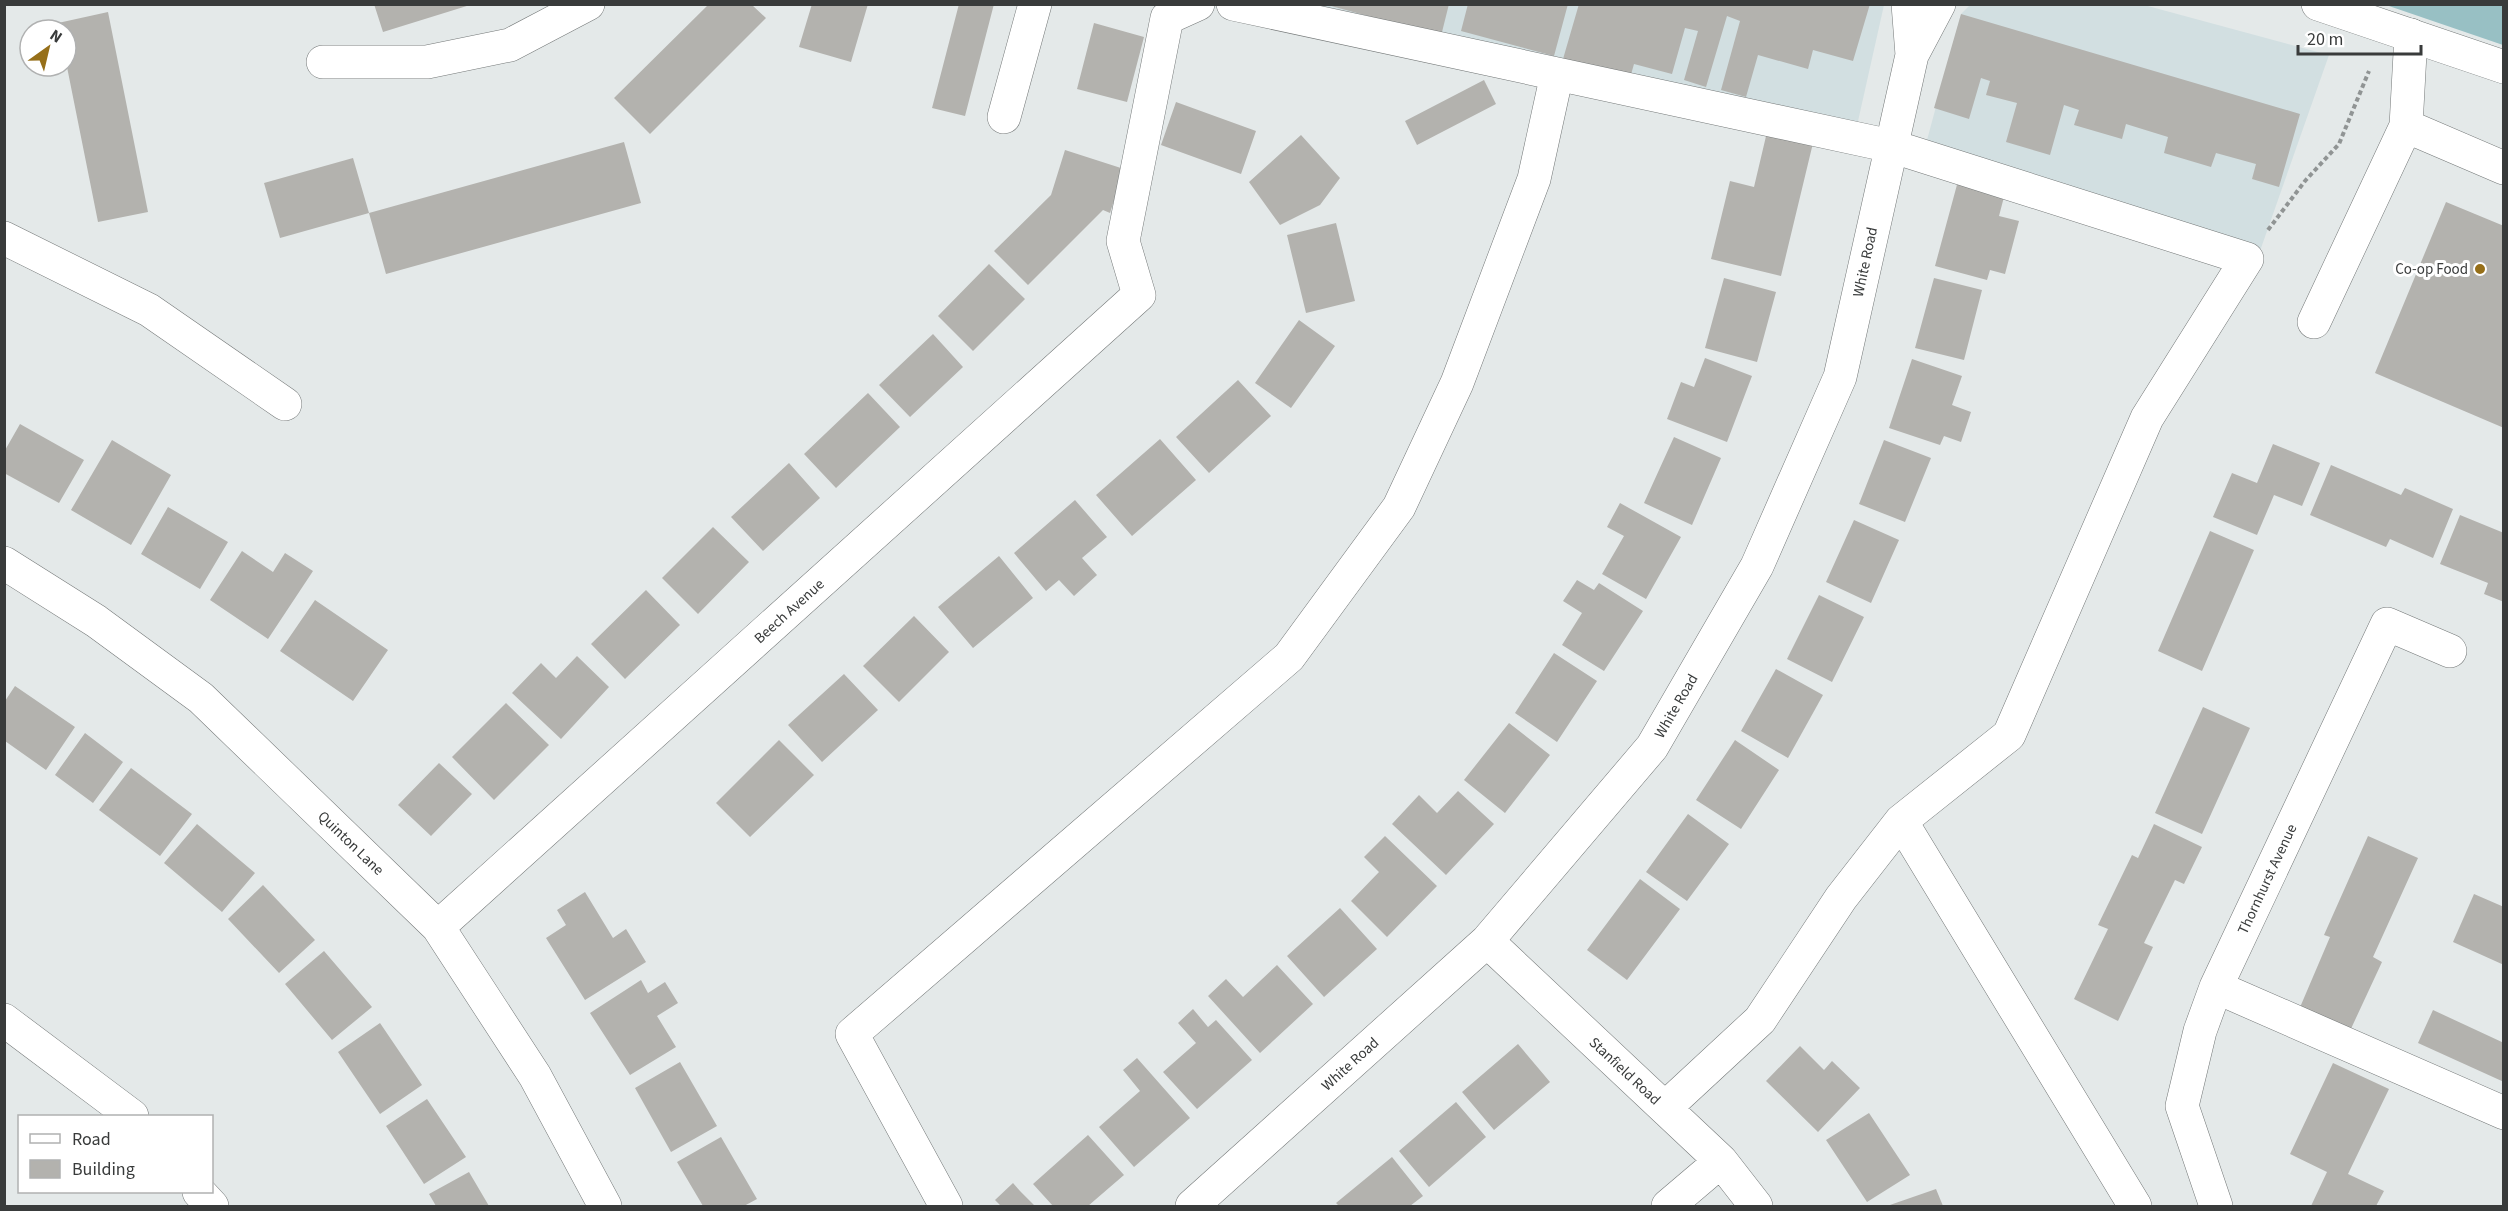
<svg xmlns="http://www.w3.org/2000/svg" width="2508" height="1211" viewBox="0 0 2508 1211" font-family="'Source Sans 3',sans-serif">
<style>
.built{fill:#d2dfe1}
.green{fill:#98c0c4}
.building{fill:#b3b2ae}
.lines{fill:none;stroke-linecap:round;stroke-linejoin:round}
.minor-casing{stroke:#747878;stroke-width:34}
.highway-casing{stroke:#747878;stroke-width:34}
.path{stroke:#909494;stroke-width:4;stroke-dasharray:4.5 3;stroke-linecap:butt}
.minor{stroke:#fff;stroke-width:33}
.highway{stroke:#fff;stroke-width:33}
.poi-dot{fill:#966f19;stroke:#fff;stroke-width:2}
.labels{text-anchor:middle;stroke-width:6;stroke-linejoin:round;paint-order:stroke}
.street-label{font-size:15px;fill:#393b3b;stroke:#fff}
.poi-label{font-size:15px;fill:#393b3b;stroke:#fff;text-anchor:end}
</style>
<rect width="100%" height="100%" fill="#e4e9e9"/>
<path class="built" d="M1229 5H1884L1852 148Z
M1970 5H2144L2329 55 2254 268 1920 166 1961 14Z"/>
<path class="green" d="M2386 5H2503V45Z"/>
<path class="building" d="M374 4H470V5L383 32Z
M812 4H868L851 62 799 47Z
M959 4H994L965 116 932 108Z
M1324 4H1449L1441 36Z
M1468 4H1568L1554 56 1461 31Z
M1579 4H1870L1853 61 1813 50 1808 69 1758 55 1746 97 1721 90 1740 21 1727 16 1706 87 1684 80 1698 31 1685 28 1672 74 1634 64 1630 78 1563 59Z
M708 5H752L766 18 650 134 614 98Z
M108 12 148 212 98 222 66 62V30H59L58 23Z
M1961 14 2300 114 2279 187 2252 179 2256 164 2216 153 2211 167 2164 153 2168 137 2126 124 2122 139 2074 125 2079 110 2064 105 2050 155 2006 142 2017 103 1986 95 1990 81 1981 78 1969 119 1934 108Z
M1094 23 1144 37 1127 102 1077 89Z
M1484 80 1496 104 1417 145 1405 121Z
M1176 102 1256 131 1241 174 1161 145Z
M1767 132 1813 143 1781 276 1711 259 1730 181 1754 187Z
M1301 135 1340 178 1320 205 1280 225 1249 182Z
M624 142 641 203 386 274 369 213 280 238 264 183 353 158 369 213Z
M1065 150 1124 169 1110 213 1103 210 1028 285 994 251 1051 195Z
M1958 181 2005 193 1999 216 2019 221 2005 274 1990 270 1987 280 1935 266Z
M2446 202 2504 226V428L2375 373Z
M1336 223 1355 301 1306 313 1287 235Z
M989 264 1025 299 973 351 938 316Z
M1724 278 1776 292 1757 362 1705 348Z
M1934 278 1982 290 1964 360 1915 348Z
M1299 320 1335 346 1291 408 1255 383Z
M933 334 963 367 910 417 879 385Z
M1705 358 1752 376 1727 442 1667 419 1681 382 1694 387Z
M1912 359 1962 376 1952 405 1971 412 1961 442 1944 436 1940 445 1889 428Z
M1238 380 1271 416 1209 473 1176 437Z
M868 393 900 427 836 488 804 454Z
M20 424 84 460 59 503 4 473V452Z
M1674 437 1721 458 1692 525 1644 503Z
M1160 439 1196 480 1132 536 1096 495Z
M112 440 171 475 131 545 71 510Z
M1884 440 1931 458 1905 522 1859 504Z
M2273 444 2320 463 2302 506 2274 495 2257 535 2213 517 2232 473 2257 483Z
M789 463 820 498 763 551 731 517Z
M2331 465 2401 495 2405 488 2453 509 2433 558 2390 539 2386 547 2310 515Z
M1075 500 1107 537 1082 558 1097 575 1074 596 1059 580 1046 591 1014 553Z
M1620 503 1681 537 1646 599 1602 574 1624 536 1607 527Z
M168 507 228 542 200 589 141 554Z
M2460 515 2504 533V602L2484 594 2488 583 2440 564Z
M1854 520 1899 540 1871 603 1826 582Z
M713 527 749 562 698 614 662 578Z
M2210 531 2254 550 2202 671 2158 651Z
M242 551 273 572 285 553 313 571 268 639 210 600Z
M999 556 1033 598 973 648 938 607Z
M1577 580 1594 590 1599 583 1643 611 1604 671 1562 645 1582 613 1563 601Z
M646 590 680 625 625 679 591 644Z
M1819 595 1864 617 1832 682 1787 659Z
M315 600 388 650 353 701 280 651Z
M914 616 949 652 899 702 863 666Z
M1554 653 1597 681 1557 742 1515 713Z
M577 656 609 687 561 739 512 693 541 663 556 678Z
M1776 669 1823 695 1788 758 1741 731Z
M844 674 878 710 822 762 788 725Z
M15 686 75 727 46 770 5 741V701Z
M506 703 549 745 494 800 452 757Z
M2203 707 2250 728 2202 834 2155 813Z
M1509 723 1550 755 1505 813 1464 780Z
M85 733 123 762 93 803 55 775Z
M779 740 814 775 750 837 716 803Z
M1735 740 1779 770 1741 829 1696 800Z
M439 763 472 794 431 836 398 805Z
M131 768 192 814 160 856 99 810Z
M1458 791 1494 824 1446 875 1392 824 1419 795 1437 813Z
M1688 814 1729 844 1687 901 1646 872Z
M197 824 255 873 222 912 164 863Z
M2154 824 2202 847 2184 884 2175 880 2144 943 2153 947 2118 1021 2074 999 2108 929 2098 925 2132 855 2138 858Z
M1385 836 1437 886 1387 937 1351 901 1379 872 1364 857Z
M2368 836 2418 858 2373 957 2382 962 2349 1033 2298 1012 2330 937 2324 935Z
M1640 879 1680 909 1627 980 1587 950Z
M263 885 315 940 279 973 228 919Z
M585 892 613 938 626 929 646 962 585 1000 546 938 566 925 557 910Z
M2474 894 2504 907V965L2453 942Z
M1340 908 1377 949 1324 997 1287 956Z
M324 951 372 1007 332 1040 285 984Z
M1277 965 1313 1004 1260 1053 1208 996 1226 979 1243 997Z
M641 980 648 993 665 982 678 1003 657 1016 676 1047 630 1075 590 1013Z
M1193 1009 1208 1027 1216 1020 1252 1060 1197 1109 1163 1072 1196 1043 1178 1023Z
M2433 1010 2504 1043V1082L2418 1043Z
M380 1023 422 1085 380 1114 338 1052Z
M1518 1044 1550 1082 1494 1130 1462 1092Z
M1800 1046 1824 1070 1832 1061 1860 1088 1818 1132 1766 1081Z
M1137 1058 1190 1118 1134 1167 1099 1127 1140 1091 1123 1070Z
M680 1062 717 1126 671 1152 635 1088Z
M2333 1063 2389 1089 2348 1174 2384 1191 2376 1206H2311L2327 1172 2290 1154Z
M427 1099 466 1157 424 1184 386 1126Z
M1456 1102 1486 1137 1429 1187 1399 1151Z
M1869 1113 1910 1175 1867 1202 1826 1140Z
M1088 1135 1124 1175 1088 1206H1053L1033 1184Z
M721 1137 757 1199 744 1206H703L677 1162Z
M1392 1157 1423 1196 1410 1206H1339L1336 1203Z
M469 1172 489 1206H436L429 1194Z
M1013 1183 1020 1191 1035 1206H1001L995 1200Z
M1936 1189 1943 1206H1887Z"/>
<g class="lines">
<defs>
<path id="minor" d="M1233 4 1891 146 2247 259 2147 418 2009 735 1901 821 1841 898 1760 1020 1665 1108
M1908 4 1912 55
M2411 35 2406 126 2504 168
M323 62H427L510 45 588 4
M1004 117 1035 4
M4 238 149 310 285 404
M2314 322 2406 126
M4 563 96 621 201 698 438 927 535 1076 605 1206
M1901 821 2135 1206
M438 927 1139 295 1123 241 1167 18 1198 4
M1487 941 1721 1161 1756 1206
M2216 987 2504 1113
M4 1020 132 1116
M199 1192 212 1206
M946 1206 852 1034 1289 657 1399 507 1457 383 1534 179 1557 74
M1192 1206 1487 941 1652 747 1757 566 1840 377 1912 55 1939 4
M1668 1206 1721 1161
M2216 1206 2182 1106 2200 1031 2216 987 2387 624 2450 651"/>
<path id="highway" d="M2318 4 2504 67"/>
</defs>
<use href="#minor" class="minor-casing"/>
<use href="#highway" class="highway-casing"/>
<path class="path" d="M2268 230 2305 181 2339 144 2369 71"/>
<use href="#minor" class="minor"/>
<use href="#highway" class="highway"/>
</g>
<circle class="poi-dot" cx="2480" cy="269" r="6"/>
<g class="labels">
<g class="street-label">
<text transform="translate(1865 262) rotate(-78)" y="5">White Road</text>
<text transform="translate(789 611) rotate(-42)" y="5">Beech Avenue</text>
<text transform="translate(1676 706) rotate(-60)" y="5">White Road</text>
<text transform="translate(351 843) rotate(44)" y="5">Quinton Lane</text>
<text transform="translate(2267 879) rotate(-65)" y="5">Thornhurst Avenue</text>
<text transform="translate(1350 1064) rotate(-42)" y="5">White Road</text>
<text transform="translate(1625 1071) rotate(43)" y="5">Stanfield Road</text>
</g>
<g class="poi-label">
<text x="2468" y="274">Co-op Food</text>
</g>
</g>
<rect width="2508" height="1211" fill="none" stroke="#393b3b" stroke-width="12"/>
<rect x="18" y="1115" width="195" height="78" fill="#ffffff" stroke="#b0b1b1" stroke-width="1.5"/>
<rect x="30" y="1134" width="30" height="9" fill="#ffffff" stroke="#b0b1b1" stroke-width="1.5"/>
<text x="72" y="1145" font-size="18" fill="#393b3b">Road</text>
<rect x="30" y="1160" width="30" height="18" fill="#b3b2ae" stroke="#b0b1b1" stroke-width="1.5"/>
<text x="72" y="1175" font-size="18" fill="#393b3b">Building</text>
<g transform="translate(48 48) rotate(34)"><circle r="28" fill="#ffffff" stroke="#b0b1b1" stroke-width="1.5"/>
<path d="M0-4.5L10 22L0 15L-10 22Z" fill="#966f19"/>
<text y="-9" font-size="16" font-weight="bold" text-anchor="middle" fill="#393b3b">N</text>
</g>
<path d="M2298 45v9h123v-9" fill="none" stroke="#393b3b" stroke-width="3"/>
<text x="2307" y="45" font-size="18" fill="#393b3b" stroke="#ffffff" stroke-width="4.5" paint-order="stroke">20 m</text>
</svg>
